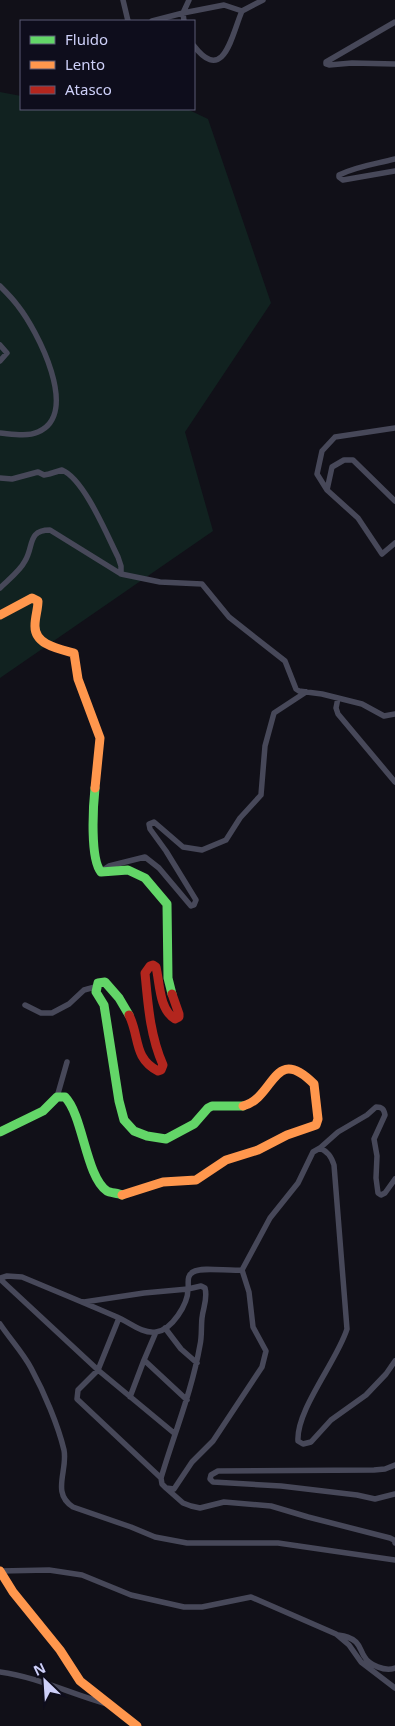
<svg xmlns="http://www.w3.org/2000/svg" width="395" height="1726" viewBox="0 0 395 1726" font-family="'Noto Sans',sans-serif">
<style>
.green{fill:#112220}
.lines{fill:none;stroke-linecap:round;stroke-linejoin:round}
.street{stroke:#474859;stroke-width:5.5}
.fast{stroke:#63d668;stroke-width:9}
.slow{stroke:#ff974d;stroke-width:9}
.jam{stroke:#b3261e;stroke-width:9}
</style>
<rect width="100%" height="100%" fill="#111018"/>
<path class="green" d="M0 92 21 96V109H187L208 119 271 303 185 432 213 531 0 678Z"/>
<g class="lines">
<path class="street" d="M123 0 128 21
M152 21 183 13 224 5 242 11
M184 21 183 13 189 0
M395 22 326 62V64L329 65 352 63 395 64
M194 46C224 85 232 34 242 11L263 0
M395 159C376 164 357 166 339 175V177L343 180 395 171
M0 286C6 292 13 299 18 306 37 330 81 414 38 432 27 437 12 434 0 433
M0 345 7 353 0 361
M0 478 12 479 38 472 44 475 49 474 62 470C84 479 107 535 118 557L121 566V574
M327 490 317 474 322 451 335 437 395 428
M395 501 353 460H344L332 467 327 490 358 518 382 554 395 543
M0 588C8 580 20 571 25 561 34 547 27 530 50 530L121 574 160 582 202 584 229 617 285 661 296 689 299 691 322 694 362 704 384 716 395 714
M338 698 336 708 338 714 395 782
M103 870 109 866 145 857 159 868 191 906 194 905 196 900 166 851 150 829 149 824 154 822 183 847 202 850 226 840 240 818 261 795 265 746 274 713 306 692
M25 1005 41 1013H52L69 1004 84 990 95 987
M57 1097 67 1062
M320 1148 338 1132 367 1115 376 1107C382 1107 384 1109 385 1115L374 1139 377 1156 376 1178 378 1193 381 1195 385 1193 395 1179
M0 1278 7 1276 22 1277C53 1290 85 1303 117 1317 129 1322 142 1334 156 1332 172 1330 188 1304 188 1289 189 1283 186 1276 193 1272 203 1266 230 1272 242 1270L270 1218 298 1183 313 1152 320 1148C328 1152 331 1156 334 1165L347 1329C337 1361 296 1410 298 1441L303 1444 311 1442 331 1420 366 1395 386 1374 395 1361
M0 1279 98 1370 174 1433
M84 1302 144 1293 188 1289 201 1286 205 1288C208 1299 203 1308 202 1318 201 1327 202 1337 200 1345 192 1391 174 1434 161 1478L162 1484 166 1488 174 1489 192 1462 213 1441 262 1367 266 1351 253 1327 249 1292 242 1270
M119 1318 98 1370 78 1390 77 1399 161 1478
M0 1324C10 1339 23 1353 31 1368 44 1392 58 1425 64 1450 68 1471 51 1493 73 1507L131 1527 155 1537 187 1543H278L395 1560
M165 1328 181 1349 197 1363
M144 1360 187 1400
M130 1397 144 1360 156 1332
M395 1465 385 1469 374 1470 218 1471 211 1475 210 1479 213 1482 281 1486 357 1495 375 1499 395 1494
M166 1488 183 1503 191 1506 200 1508 224 1502 271 1506 308 1517 390 1538 394 1540 395 1543
M0 1571 49 1570 82 1575 131 1595 184 1607H202L251 1597 336 1634 349 1645 361 1662 395 1688
M338 1635C345 1636 351 1637 356 1642 360 1646 361 1651 364 1656 369 1665 385 1672 395 1668
M0 1672C37 1677 71 1694 107 1704"/>
<path class="fast" d="M95 788C93 807 90 859 101 872L128 870 145 878 167 904 168 978 172 994
M129 1015 119 998 105 982 98 983 96 992 104 1005 119 1101 124 1120 134 1131 147 1136 166 1139 194 1124 208 1108 212 1106H243
M0 1132 43 1111 57 1097H65C83 1115 86 1177 107 1191 110 1193 118 1193 122 1195"/>
<path class="slow" d="M0 615 32 598 38 601C38 609 35 617 35 625 34 645 59 649 74 653L78 679 100 738 95 788
M122 1195 163 1182 196 1180 226 1160 258 1150 287 1135 316 1125 318 1119 314 1084C273 1043 275 1098 243 1106
M0 1571 13 1592 60 1650 80 1681 137 1726"/>
<path class="jam" d="M129 1015C140 1037 133 1058 158 1071L161 1070 163 1065C150 1035 148 1005 145 973L150 966 153 965 156 967C160 984 159 1009 175 1019L179 1017V1014L172 994"/>
</g>
<rect x="20" y="20" width="175" height="90" fill="#0e0d1c" stroke="#5b5b74"/>
<rect x="30" y="36" width="25" height="8" fill="#63d668" stroke="#5b5b74"/>
<text x="65" y="45" font-size="15" fill="#ced0f9">Fluido</text>
<rect x="30" y="61" width="25" height="8" fill="#ff974d" stroke="#5b5b74"/>
<text x="65" y="70" font-size="15" fill="#ced0f9">Lento</text>
<rect x="30" y="86" width="25" height="8" fill="#b3261e" stroke="#5b5b74"/>
<text x="65" y="95" font-size="15" fill="#ced0f9">Atasco</text>
<g transform="translate(45 1681) rotate(335)" stroke="#0e0d1c" stroke-width="4" paint-order="stroke">
<path d="M0-4L9 19L0 12L-9 19Z" fill="#ced0f9"/>
<text y="-8" font-size="14" font-weight="bold" text-anchor="middle" fill="#ced0f9">N</text>
</g>
</svg>
